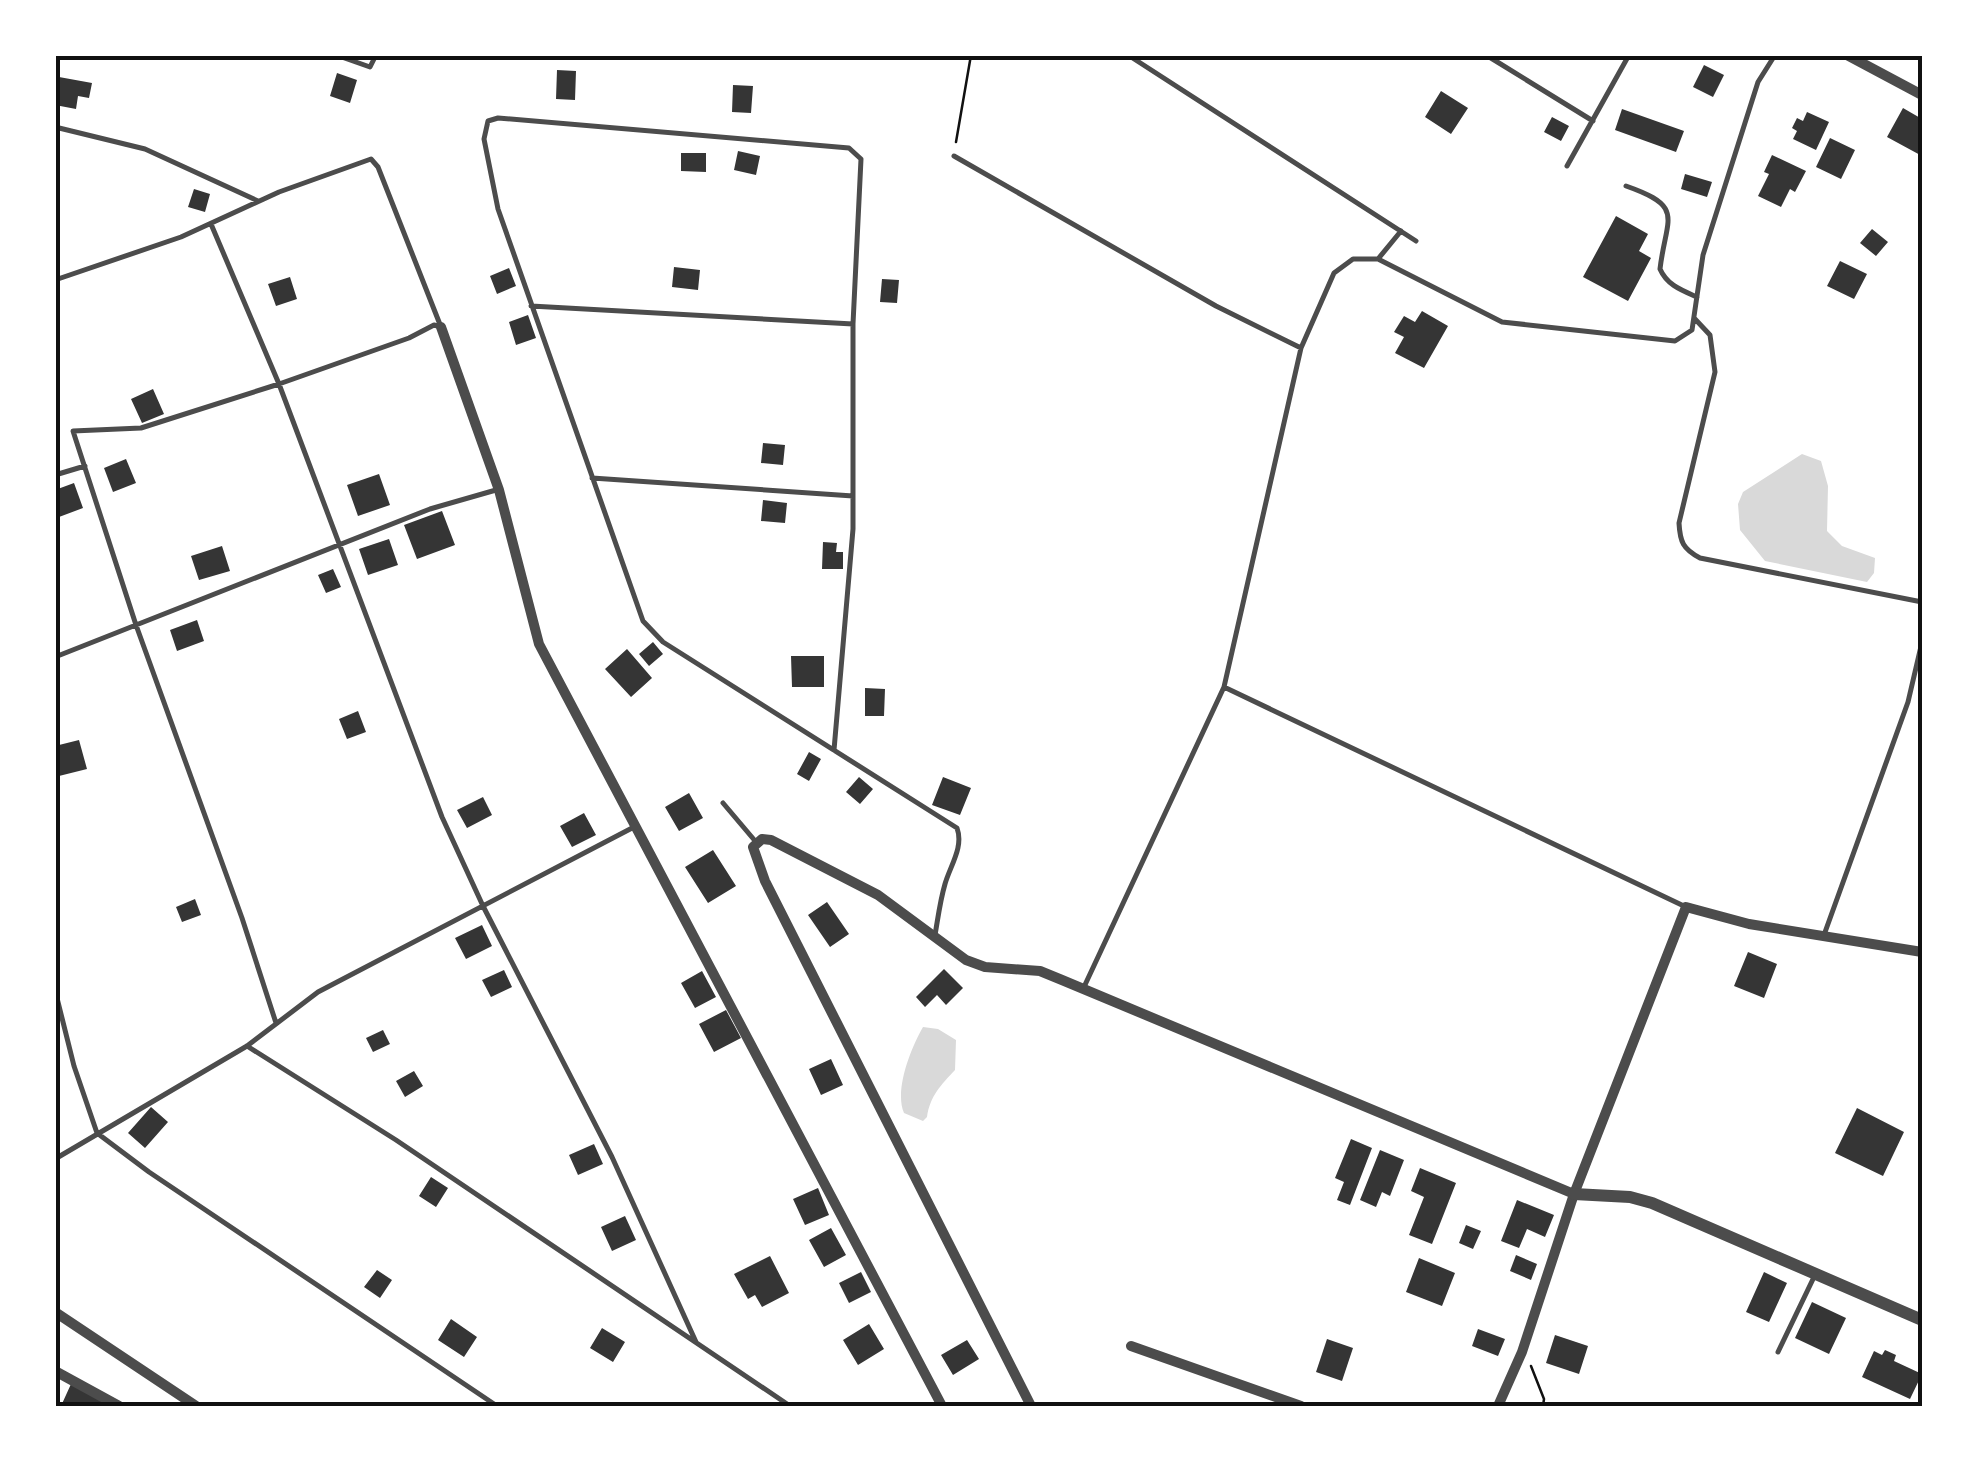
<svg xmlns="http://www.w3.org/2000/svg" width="1977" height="1461" viewBox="0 0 1977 1461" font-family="'Exo 2',sans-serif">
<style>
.water{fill:#d9d9d9}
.building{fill:#353535}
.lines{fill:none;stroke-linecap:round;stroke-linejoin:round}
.path{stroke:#111;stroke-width:2.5}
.service{stroke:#4c4c4c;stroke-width:5}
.minor{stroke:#4c4c4c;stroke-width:10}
.tertiary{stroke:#4c4c4c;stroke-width:12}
.neatline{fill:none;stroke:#111;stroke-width:4}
</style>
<rect width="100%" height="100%" fill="#fff"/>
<path class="water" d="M1802 454 1821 461 1828 486 1827 531 1842 546 1875 558 1874 573 1867 582 1765 561 1740 530 1738 504 1743 492Z
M923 1027 938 1029 956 1040 955 1070C941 1085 930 1096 927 1117L923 1121 904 1113C894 1090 911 1048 923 1027Z"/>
<path class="building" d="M1704 65 1724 75 1713 97 1693 87Z
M557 70 576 71 575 100 556 99Z
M337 73 357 80 350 103 330 96Z
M59 77 92 83 89 98 78 96 76 109 55 105Z
M733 85 753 86 751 113 732 112Z
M1441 91 1468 108 1451 134 1425 117Z
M1903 108 1922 119V156L1887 137Z
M1622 109 1684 131 1676 152 1615 130Z
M1807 112 1829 122 1816 150 1793 139 1797 131 1792 128 1797 118 1803 121Z
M1552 117 1569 126 1561 141 1544 132Z
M1830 138 1855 150 1841 179 1816 167Z
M738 151 760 156 756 175 734 170Z
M681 153H706V172L681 171Z
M1772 155 1806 171 1795 192 1790 189 1781 207 1758 196 1769 174 1764 172Z
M1685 174 1712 182 1707 197 1681 189Z
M194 189 210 194 205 212 188 207Z
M1616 216 1648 234 1639 251 1651 258 1628 301 1583 277Z
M1872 229 1888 242 1876 256 1860 243Z
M1840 261 1867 274 1854 299 1827 286Z
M674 267 700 270 698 290 672 287Z
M509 268 516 286 497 294 490 276Z
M290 277 297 299 276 306 268 284Z
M882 279 899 280 897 303 880 302Z
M1422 311 1448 326 1424 368 1395 353 1404 337 1394 332 1404 316 1415 322Z
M528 315 536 338 516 345 509 322Z
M153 389 164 414 142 423 131 399Z
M763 443 785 445 783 465 761 463Z
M126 459 136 483 113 492 104 468Z
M379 474 390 505 358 516 347 485Z
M74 483 83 508 59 517 55 490Z
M763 500 787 503 785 523 761 521Z
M442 511 455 545 417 559 404 525Z
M389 539 398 565 368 575 359 549Z
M823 542 837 543 836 552H843V569H822Z
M222 546 230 571 199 580 191 556Z
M333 569 341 587 326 593 318 575Z
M197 620 204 641 177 651 170 630Z
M653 642 663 654 649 666 639 654Z
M627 649 652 678 631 697 605 669Z
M791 656H824V687H792Z
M865 688 885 689 884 716H865Z
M358 711 366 732 347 739 339 719Z
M79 740 87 769 55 777V746Z
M809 752 821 759 809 781 797 774Z
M859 777 873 789 860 804 846 792Z
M943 777 971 788 960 815 932 805Z
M689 793 703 818 679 831 665 807Z
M483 797 492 815 467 828 457 810Z
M584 813 596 835 572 847 560 826Z
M713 850 736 886 708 903 685 867Z
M195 899 201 915 182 922 176 907Z
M827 902 849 934 830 947 808 915Z
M482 925 492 946 466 959 455 938Z
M1748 952 1777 964 1764 998 1734 986Z
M944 969 963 988 946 1005 937 995 925 1007 916 997Z
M504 970 512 987 491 997 482 980Z
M702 971 716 997 695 1008 681 983Z
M726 1010 741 1038 714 1052 699 1024Z
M383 1030 390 1044 373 1052 366 1038Z
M831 1059 843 1085 821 1095 809 1069Z
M414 1071 423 1086 405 1097 396 1081Z
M151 1107 168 1122 145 1148 128 1133Z
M1857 1108 1904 1132 1883 1176 1835 1153Z
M1351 1139 1372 1148 1350 1205 1337 1200 1344 1182 1335 1178Z
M594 1144 603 1164 578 1175 569 1155Z
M1380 1150 1404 1160 1390 1196 1382 1192 1376 1207 1360 1200Z
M1420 1168 1456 1183 1432 1244 1409 1235 1424 1197 1411 1191Z
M431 1177 448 1188 436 1207 419 1196Z
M818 1188 829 1215 805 1225 793 1199Z
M1517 1200 1554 1215 1545 1237 1527 1229 1519 1248 1501 1241Z
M625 1216 636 1240 612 1251 601 1227Z
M1466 1225 1481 1231 1473 1249 1459 1243Z
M831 1228 846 1255 824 1267 809 1240Z
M1516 1255 1537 1264 1531 1280 1510 1271Z
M770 1256 789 1293 762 1307 755 1295 748 1299 734 1274Z
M1419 1258 1455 1273 1442 1306 1406 1292Z
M377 1270 392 1280 380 1298 364 1287Z
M861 1272 871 1292 849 1303 839 1283Z
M1764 1272 1787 1283 1769 1322 1746 1312Z
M1812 1302 1846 1318 1829 1354 1795 1338Z
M451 1319 477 1337 464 1357 438 1340Z
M869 1324 884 1349 858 1365 843 1340Z
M602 1328 625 1342 613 1362 590 1348Z
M1478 1329 1505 1339 1498 1356 1472 1346Z
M1555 1335 1588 1346 1579 1374 1546 1363Z
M1327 1339 1353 1348 1342 1381 1316 1372Z
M967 1340 979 1359 953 1375 941 1355Z
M1885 1350 1896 1355 1894 1361 1922 1374 1910 1399 1862 1377 1874 1351 1882 1355Z
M71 1384 107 1401 105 1406H61Z"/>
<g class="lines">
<path class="path" d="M956 142 971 55
M1531 1366 1544 1399 1543 1406"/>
<path class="service" d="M336 55 370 67 376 55
M1128 55 1416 241
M1486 55 1593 121
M55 127 145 149 258 201
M954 156 1216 306 1301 348
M1567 166 1629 55
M1626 186C1686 207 1666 217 1660 269 1667 285 1681 290 1697 297
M211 224 279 384 442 817 483 906 612 1157 696 1342
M1378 259 1401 231
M55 280 181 237 279 192 371 159 378 167 441 327 434 325 409 338 279 384 141 428 73 431 136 625 242 918 276 1023
M531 306 853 324
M1695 319 1710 335 1715 372 1679 523C1680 542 1683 549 1700 558L1922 602
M55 475 85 466
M592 478 853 496
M55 657 430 509 496 490
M1224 687 1686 907
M834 750 853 529V324L861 159 849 148 498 118 488 121 484 139 498 209 643 621 663 642 957 828C964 847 950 866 945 884 940 901 938 918 935 935
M723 803 756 842
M1824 935 1908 702 1922 642
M1084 987 1224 687 1301 348 1334 273 1353 259H1378L1502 322 1675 341 1692 330 1703 255 1758 82 1775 55
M55 990 74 1066 97 1133 149 1172 497 1406
M247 1046 396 1140 790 1406
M55 1159 247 1046 318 992 634 827
M1778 1352 1814 1277"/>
<path class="minor" d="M1847 55 1922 95
M441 327 499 490 539 644 942 1406
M55 1312 196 1406
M1131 1346 1301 1406
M55 1371 119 1406
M1031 1406 765 881 753 847 762 839 771 840 878 895 966 960 985 967 1040 971 1062 980 1574 1194
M1498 1406 1522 1352 1574 1194 1686 907 1749 924 1922 952"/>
<path class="tertiary" d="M1574 1194 1630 1197 1652 1203 1922 1320"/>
</g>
<rect width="1977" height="1461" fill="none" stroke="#ffffff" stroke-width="115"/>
<rect x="58" y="58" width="1862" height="1346" class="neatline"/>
</svg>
